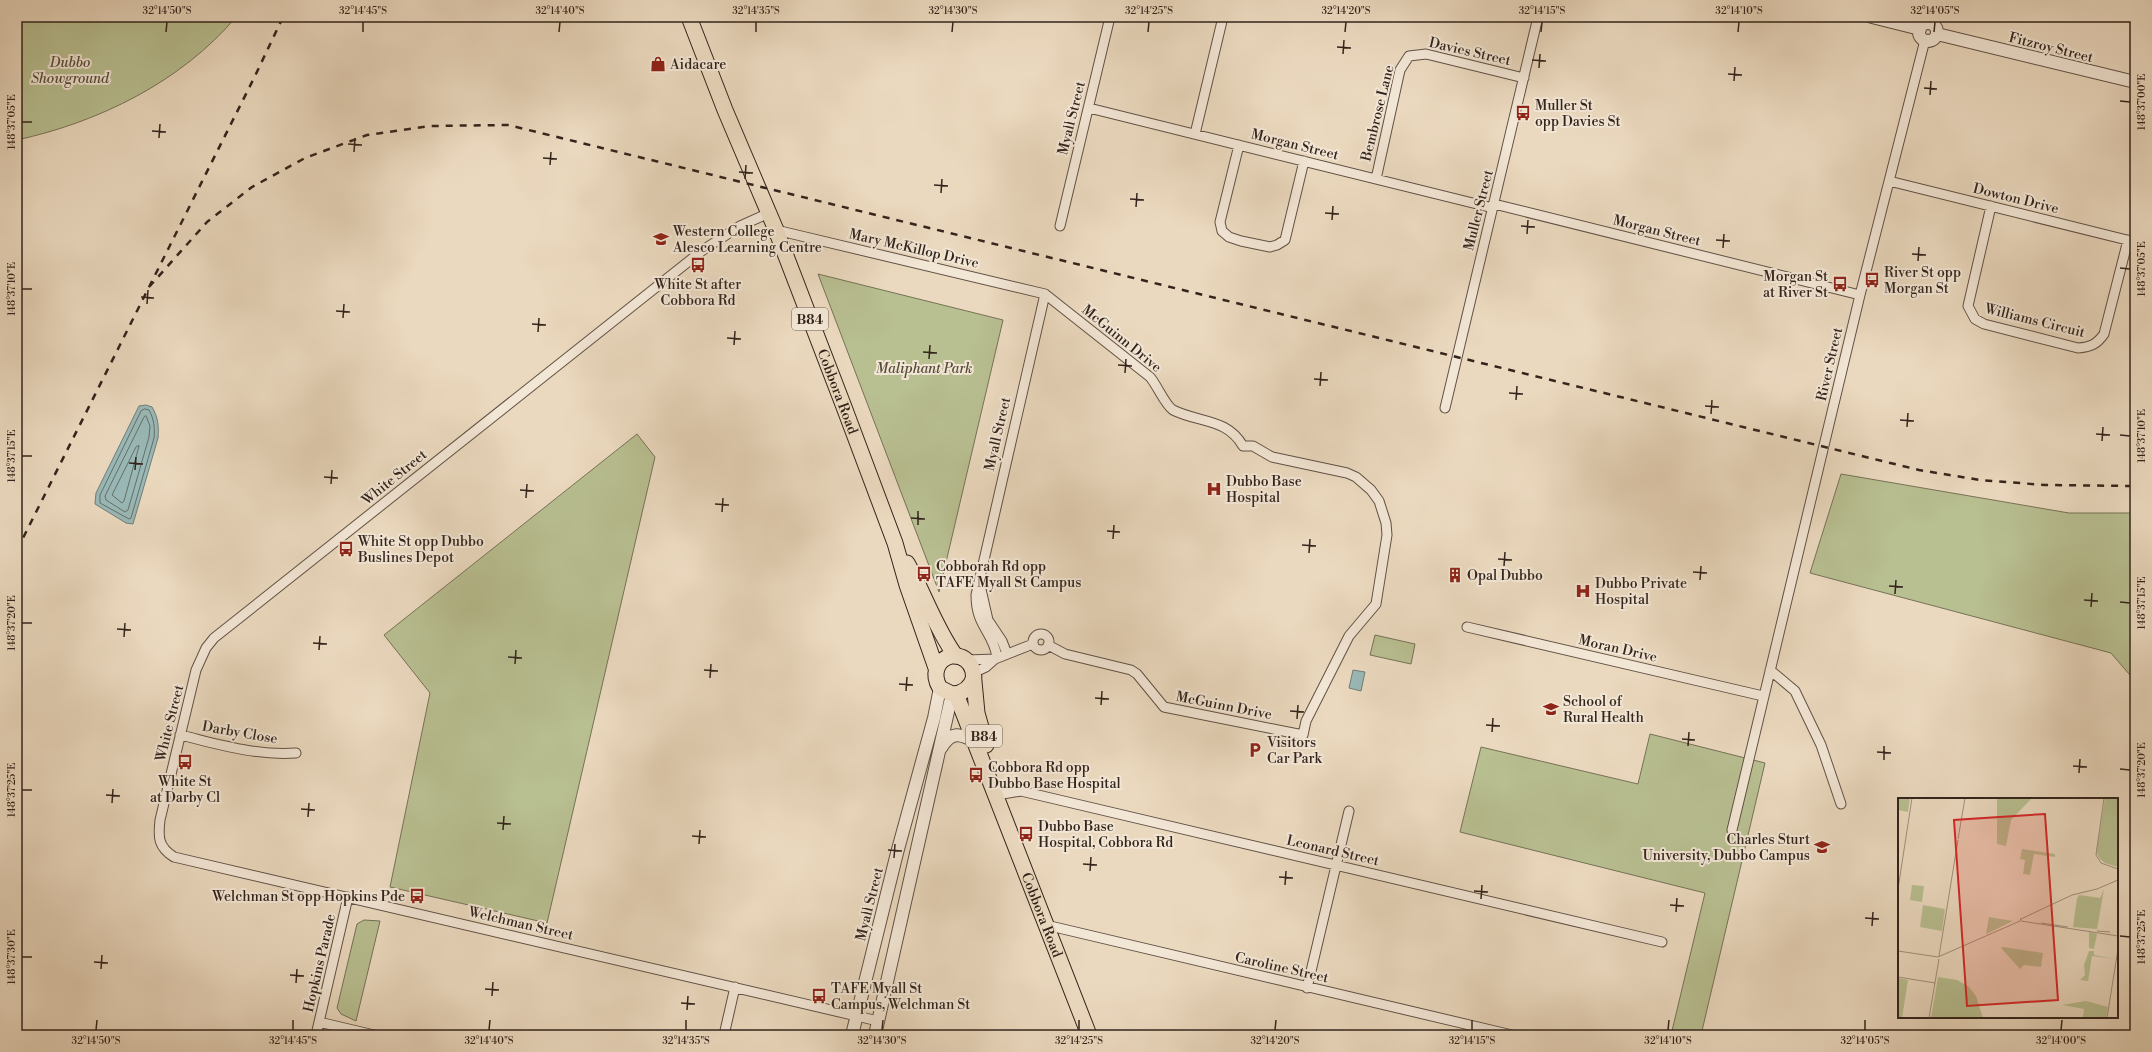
<svg xmlns="http://www.w3.org/2000/svg" width="2152" height="1052" viewBox="0 0 2152 1052" font-family="'Libre Bodoni',serif">
<style>
.green{fill:#b8bf91;stroke:#767256}
.water{fill:#99b9b7;stroke:#707d79}
.lines{fill:none;stroke-linecap:round;stroke-linejoin:round}
.shore{stroke:#666e6a;stroke-width:1}
.minor-casing{stroke:#615145;stroke-width:11}
.tertiary-casing{stroke:#615145;stroke-width:14}
.primary-casing{stroke:#33241c;stroke-width:17}
.minor{stroke:#f2e6d5;stroke-width:9}
.tertiary{stroke:#f2e6d5;stroke-width:12}
.primary{stroke:#ebd9bf;stroke-width:15}
.rail{stroke:#33241c;stroke-width:2.5;stroke-dasharray:7 7;stroke-linecap:butt}
.ticks{fill:none;stroke:#33241c;stroke-width:1.5}
.labels{text-anchor:middle;stroke-width:4;stroke-linejoin:round;paint-order:stroke}
.shield{fill:#f2e6d5;stroke:#6c5e54;stroke-width:1}
.shield-label{font-size:13px;font-weight:bold;fill:#33241c}
.street-label{font-size:14px;fill:#33241c;stroke:#f2e6d5}
.park-label{font-size:14px;font-style:italic;fill:#544b39;stroke:#f2e6d5}
.poi-label{font-size:14px;fill:#33241c;stroke:#f2e6d5;text-anchor:start}
.inset-road{fill:none;stroke:#a1917e;stroke-width:1}
.view{fill:#d62828;fill-opacity:0.15;stroke:#d62828;stroke-width:2}
.inset-edge{fill:none;stroke:#33241c;stroke-width:2}
.neatline{fill:none;stroke:#33241c;stroke-width:1.5}
.ticks-label{font-size:10px;text-anchor:middle;fill:#33241c}
</style>
<rect width="100%" height="100%" fill="#ebd9bf"/>
<filter id="stains"><feTurbulence type="fractalNoise" baseFrequency=".005" numOctaves="4"/><feColorMatrix values="0 0 0 0 .2 0 0 0 0 .09 0 0 0 0 .02 0 0 0 .5 -.17"/></filter>
<radialGradient id="worn" r=".72"><stop offset=".6" stop-color="#630" stop-opacity="0"/><stop offset="1" stop-color="#630" stop-opacity=".3"/></radialGradient>
<path class="green" d="M17 17H236C181 82 99 122 17 140Z
M818 274 1003 320 939 592Z
M637 434 655 457 547 923 390 887 430 693 384 635Z
M1841 474 2069 513H2135V681L2111 653 1810 573Z
M1375 635 1415 644 1411 664 1370 655Z
M1650 734 1765 763 1701 1035H1671L1705 893 1460 832 1481 747 1638 784Z
M364 920 380 921 356 1021 341 1014 337 1008 357 924Z"/>
<path class="water" d="M146 405 152 407C158 417 159 426 158 438L133 524 126 523 95 504 96 493 139 406Z
M1353 670 1365 672 1361 691 1349 688Z"/>
<g class="lines">
<path class="shore" d="M145 409 149 410C154 419 155 428 154 438L131 518 129 519 100 503V495L141 411Z
M146 416 150 426 149 437 128 510 125 512 106 500 105 496 144 417Z
M139 446 124 501 122 503 112 495 136 447Z"/>
<defs>
<path id="minor" d="M1929 23 1931 17
M1089 108 1493 208
M1195 134 1223 17
M1239 145 1220 222 1222 231 1229 237 1241 241 1270 247 1277 245 1285 240 1304 161
M1376 179 1400 70 1409 56 1426 54 1524 78
M1889 181 2135 242
M1494 204 1860 295
M1991 206 1968 306 1975 319 1984 324 2078 348C2091 347 2097 344 2104 334L2128 240
M769 213 740 226 703 250 214 638 206 648 196 670 160 820C158 837 158 847 174 857L878 1021
M1060 226 1110 17
M776 230 1045 294 1150 377C1157 385 1165 405 1173 410 1199 423 1227 418 1243 446H1253L1272 457 1347 473 1356 477 1371 490 1379 501 1386 523 1387 535 1376 604 1349 636 1306 721 1303 735 1164 707 1137 674 1131 670 1065 654 1048 645
M1445 408 1538 17
M980 585 988 620 1002 641 1007 654
M1467 627 1763 696
M1033 642a8 8 0 1 1 16 0a8 8 0 1 1-16 0Z
M997 657C993 631 976 627 976 595L1045 294
M967 660 995 659
M1770 670 1795 691 1821 745 1841 804
M973 673 986 667 995 659 1033 644
M180 735C218 744 256 756 296 753
M997 795 1021 791 1662 942
M1732 830 1860 295 1925 40
M1046 925 1512 1035
M1307 988 1349 811
M319 1022 374 1035
M316 1035 348 897
M724 1035 735 987"/>
<path id="tertiary" d="M1872 17 1920 29
M1919 32a9 9 0 1 1 18 0a9 9 0 1 1-18 0Z
M1937 34 2135 82
M941 748C951 731 960 733 976 742
M852 1035 897 853 934 718 940 688
M875 1035 952 694"/>
<g id="primary">
<path id="s1" d="M689 17 725 110 776 230 844 407 895 543 907 585 936 668"/>
<path d="M907 563C924 593 935 627 955 655"/>
<path d="M974 677C971 687 964 694 952 694L940 688C932 675 936 660 951 656 962 655 970 660 973 671L977 713 986 745"/>
<path id="s2" d="M956 694 1089 1035"/>
</g>
</defs>
<use href="#minor" class="minor-casing"/>
<use href="#tertiary" class="tertiary-casing"/>
<use href="#primary" class="primary-casing"/>
<use href="#minor" class="minor"/>
<use href="#tertiary" class="tertiary"/>
<use href="#primary" class="primary"/>
<path class="rail" d="M149 287 207 222 252 187 305 158 367 135 430 126 508 125 1919 470 1980 480 2045 485 2135 486
M17 550 255 76 283 17"/>
</g>
<path class="ticks" d="M166 32 167 22M363 32V22M559 32 560 22M756 32V22M952 32 953 22M1148 32 1149 22M1345 32 1346 22M1541 32 1542 22M1738 32 1739 22M1934 32 1935 22M1337 47 1351 48M1343 54 1344 40M1532 60 1546 61M1539 68 1540 54M1728 74 1742 75M1734 81 1735 67M1924 88 1937 89M1930 95 1931 81M2120 101 2130 102M22 122H32M152 131 166 132M159 138 160 124M348 144 362 145M354 152 355 138M543 158 557 159M550 165 551 152M739 172 753 173M745 179 746 165M934 185 948 186M941 193 942 179M1130 199 1144 200M1136 207 1137 193M1325 213 1339 214M1332 220 1333 206M1521 226 1535 227M1527 234 1528 220M1716 240 1730 241M1723 248 1724 234M1912 254 1926 255M1918 261 1919 247M2120 268 2130 269M22 289H32M141 297 154 298M147 304 148 290M336 311 350 312M343 318 344 304M532 324 546 325M538 332 539 318M727 338 741 339M734 345 735 331M923 352 937 353M929 359 930 345M1118 365 1132 366M1125 373 1126 359M1314 379 1328 380M1320 386 1321 372M1509 393 1523 394M1516 400 1517 386M1705 406 1719 407M1711 414 1712 400M1900 420 1914 421M1907 427 1908 413M2096 434 2110 435M2120 435 2130 436M2102 441 2103 427M22 456H32M129 463 143 464M135 470 136 457M324 477 338 478M331 484 332 470M520 490 534 491M526 498 527 484M715 504 729 505M722 512 723 498M911 518 925 519M918 525V511M1107 531 1120 532M1113 539 1114 525M1302 545 1316 546M1309 553 1310 539M1498 559 1512 560M1504 566 1505 552M1693 572 1707 573M1700 580 1701 566M1889 586 1903 587M1895 594 1896 580M2084 600 2098 601M2120 602 2130 603M2091 607 2092 593M22 623H32M117 629 131 630M124 637 125 623M313 643 327 644M319 650 320 636M508 657 522 658M515 664 516 650M704 670 718 671M710 678 711 664M899 684 913 685M906 691 907 677M1095 698 1109 699M1101 705 1102 691M1290 711 1304 712M1297 719 1298 705M1486 725 1500 726M1492 732 1493 718M1682 739 1695 740M1688 746 1689 732M1877 752 1891 753M1884 760V746M2073 766 2087 767M2120 769 2130 770M2079 773 2080 759M22 790H32M106 795 120 796M112 803 113 789M301 809 315 810M308 817 309 803M497 823 511 824M503 830 504 816M692 836 706 837M699 844 700 830M888 850 902 851M894 858 895 844M1083 864 1097 865M1090 871 1091 857M1279 877 1293 878M1285 885 1286 871M1474 891 1488 892M1481 899 1482 885M1670 905 1684 906M1676 912 1677 898M1865 918 1879 919M1872 926 1873 912M2120 936 2130 937M22 957H32M94 962 108 963M101 969 102 955M290 975 304 976M296 983 297 969M485 989 499 990M492 996 493 982M681 1003 695 1004M687 1010 688 996M96 1030 97 1020M293 1030V1020M489 1030 490 1020M686 1030V1020M882 1030 883 1020M1079 1030V1020M1275 1030 1276 1020M1472 1030V1020M1668 1030 1669 1020M1865 1030V1020M2061 1030 2062 1020"/>
<defs>
<symbol id="shop-bare" viewBox="-9 -9 18 18"><path d="M-5-2.5h2.3a2.7 3.5 0 0 1 5.4 0H5L5.5 6h-11ZM-1.5-2.5h3a1.5 2.3 0 0 0-3 0Z" fill="#8f2418" stroke="#f2e6d5" stroke-width="2.5" paint-order="stroke"/></symbol>
<symbol id="bus-bare" viewBox="-9 -9 18 18"><path d="M-5-6H5V4H4V6H2V4H-2V6H-4V4H-5ZM-3.5-4V0h7V-4ZM-3.5 1.2v1.5H-2V1.2ZM2 1.2v1.5H3.5V1.2Z" fill="#8f2418" stroke="#f2e6d5" stroke-width="2.5" paint-order="stroke"/></symbol>
<symbol id="university-bare" viewBox="-9 -9 18 18"><path d="M0-5L7-2L0 1L-7-2ZM-4 1L0 2.5L4 1V4Q0 6-4 4Z" fill="#8f2418" stroke="#f2e6d5" stroke-width="2.5" paint-order="stroke"/></symbol>
<symbol id="hospital-bare" viewBox="-9 -9 18 18"><path d="M-5-5h3v3.5h4V-5h3V5h-3V1.5h-4V5h-3Z" fill="#8f2418" stroke="#f2e6d5" stroke-width="2.5" paint-order="stroke"/></symbol>
<symbol id="building-bare" viewBox="-9 -9 18 18"><path d="M-4-6H4V6H1V3H-1V6H-4ZM-2.5-4.3h1.7v1.8h-1.7ZM.8-4.3h1.7v1.8H.8ZM-2.5-1h1.7V.8h-1.7ZM.8-1h1.7V.8H.8Z" fill="#8f2418" stroke="#f2e6d5" stroke-width="2.5" paint-order="stroke"/></symbol>
<symbol id="parking-bare" viewBox="-9 -9 18 18"><path d="M-3.5-5.5H1a3.5 3.5 0 0 1 0 7H-1V5.5H-3.5ZM-1-3.4V-.6H.8a1.4 1.4 0 0 0 0-2.8Z" fill="#8f2418" stroke="#f2e6d5" stroke-width="2.5" paint-order="stroke"/></symbol>
</defs>
<g fill-rule="evenodd">
<use href="#shop-bare" x="647" y="53" width="22" height="22"/>
<use href="#bus-bare" x="1512" y="102" width="22" height="22"/>
<use href="#university-bare" x="650" y="228" width="22" height="22"/>
<use href="#bus-bare" x="687" y="254" width="22" height="22"/>
<use href="#bus-bare" x="1861" y="269" width="22" height="22"/>
<use href="#bus-bare" x="1829" y="273" width="22" height="22"/>
<use href="#hospital-bare" x="1203" y="478" width="22" height="22"/>
<use href="#bus-bare" x="335" y="538" width="22" height="22"/>
<use href="#bus-bare" x="913" y="563" width="22" height="22"/>
<use href="#building-bare" x="1444" y="564" width="22" height="22"/>
<use href="#hospital-bare" x="1572" y="580" width="22" height="22"/>
<use href="#university-bare" x="1540" y="698" width="22" height="22"/>
<use href="#parking-bare" x="1244" y="739" width="22" height="22"/>
<use href="#bus-bare" x="174" y="751" width="22" height="22"/>
<use href="#bus-bare" x="965" y="764" width="22" height="22"/>
<use href="#bus-bare" x="1015" y="823" width="22" height="22"/>
<use href="#university-bare" x="1811" y="836" width="22" height="22"/>
<use href="#bus-bare" x="406" y="885" width="22" height="22"/>
<use href="#bus-bare" x="808" y="985" width="22" height="22"/>
</g>
<g class="labels">
<g class="shield">
<rect x="792" y="308" width="36" height="22" rx="3"/>
<rect x="966" y="725" width="36" height="22" rx="3"/>
</g>
<g class="shield-label">
<text x="810" y="324">B84</text>
<text x="984" y="741">B84</text>
</g>
<g class="street-label">
<text transform="translate(2051 47) rotate(14)" y="5">Fitzroy Street</text>
<text transform="translate(1470 51) rotate(13)" y="5">Davies Street</text>
<text transform="translate(1377 113) rotate(-76)" y="5">Bembrose Lane</text>
<text transform="translate(1071 118) rotate(-76)" y="5">Myall Street</text>
<text transform="translate(1295 144) rotate(14)" y="5">Morgan Street</text>
<text transform="translate(2016 198) rotate(14)" y="5">Dowton Drive</text>
<text transform="translate(1478 210) rotate(-76)" y="5">Muller Street</text>
<text transform="translate(1657 230) rotate(14)" y="5">Morgan Street</text>
<text transform="translate(914 248) rotate(13)" y="5">Mary McKillop Drive</text>
<text transform="translate(2035 320) rotate(14)" y="5">Williams Circuit</text>
<text transform="translate(1122 338) rotate(39)" y="5">McGuinn Drive</text>
<text transform="translate(1829 364) rotate(-77)" y="5">River Street</text>
<text dy="5" stroke="none"><textPath href="#s1" startOffset="403">Cobbora Road</textPath></text>
<text transform="translate(997 434) rotate(-77)" y="5">Myall Street</text>
<text transform="translate(394 477) rotate(-39)" y="5">White Street</text>
<text transform="translate(1618 648) rotate(13)" y="5">Moran Drive</text>
<text transform="translate(1224 705) rotate(11)" y="5">McGuinn Drive</text>
<text transform="translate(169 723) rotate(-76)" y="5">White Street</text>
<text transform="translate(240 732) rotate(10)" y="5">Darby Close</text>
<text transform="translate(1333 850) rotate(13)" y="5">Leonard Street</text>
<text transform="translate(869 904) rotate(-76)" y="5">Myall Street</text>
<text dy="5" stroke="none"><textPath href="#s2" startOffset="237">Cobbora Road</textPath></text>
<text transform="translate(521 923) rotate(13)" y="5">Welchman Street</text>
<text transform="translate(319 963) rotate(-77)" y="5">Hopkins Parade</text>
<text transform="translate(1282 967) rotate(13)" y="5">Caroline Street</text>
</g>
<g class="park-label">
<text x="70" y="67">Dubbo<tspan x="70" dy="16">Showground</tspan></text>
<text x="924" y="373">Maliphant Park</text>
</g>
<g class="poi-label">
<text x="670" y="69">Aidacare</text>
<text x="1535" y="110">Muller St<tspan x="1535" dy="16">opp Davies St</tspan></text>
<text x="673" y="236">Western College<tspan x="673" dy="16">Alesco Learning Centre</tspan></text>
<text x="1884" y="277">River St opp<tspan x="1884" dy="16">Morgan St</tspan></text>
<text x="1828" y="281" text-anchor="end">Morgan St<tspan x="1828" dy="16">at River St</tspan></text>
<text x="698" y="289" text-anchor="middle">White St after<tspan x="698" dy="16">Cobbora Rd</tspan></text>
<text x="1226" y="486">Dubbo Base<tspan x="1226" dy="16">Hospital</tspan></text>
<text x="358" y="546">White St opp Dubbo<tspan x="358" dy="16">Buslines Depot</tspan></text>
<text x="936" y="571">Cobborah Rd opp<tspan x="936" dy="16">TAFE Myall St Campus</tspan></text>
<text x="1467" y="580">Opal Dubbo</text>
<text x="1595" y="588">Dubbo Private<tspan x="1595" dy="16">Hospital</tspan></text>
<text x="1563" y="706">School of<tspan x="1563" dy="16">Rural Health</tspan></text>
<text x="1267" y="747">Visitors<tspan x="1267" dy="16">Car Park</tspan></text>
<text x="988" y="772">Cobbora Rd opp<tspan x="988" dy="16">Dubbo Base Hospital</tspan></text>
<text x="185" y="786" text-anchor="middle">White St<tspan x="185" dy="16">at Darby Cl</tspan></text>
<text x="1038" y="831">Dubbo Base<tspan x="1038" dy="16">Hospital, Cobbora Rd</tspan></text>
<text x="1810" y="844" text-anchor="end">Charles Sturt<tspan x="1810" dy="16">University, Dubbo Campus</tspan></text>
<text x="405" y="901" text-anchor="end">Welchman St opp Hopkins Pde</text>
<text x="831" y="993">TAFE Myall St<tspan x="831" dy="16">Campus, Welchman St</tspan></text>
</g>
</g>
<g transform="translate(1898 798)">
<rect width="220" height="220" fill="#ebd9bf"/>
<path d="M0 0H12L10 14 0 12ZM99 0H134L113 22 108 48 99 46ZM207 0H220V69L207 65 201 60 198 53ZM124 51 157 56V59L136 56 132 77 125 76 127 62 122 61ZM14 87 26 88 24 104 12 102ZM206 91 199 131 175 129 179 100 181 97 202 100ZM25 107 47 111 44 133 22 129ZM91 119 115 123 88 136ZM191 134 199 136 196 151 191 150ZM105 149 145 155 143 169 126 167 122 171 103 150ZM191 153H196V157L217 161 194 158 190 183 182 182 187 177 186 167ZM40 179 59 182 70 188 78 198 85 220H33ZM0 180 10 182 4 220H0ZM188 203 210 209 208 220H185L186 211 164 207Z" fill="#b8bf91"/>
<path class="inset-road" d="M206 0 198 57 203 65 220 71M60 41 67 0M0 91 14 0M123 121 174 97 199 91 220 82M123 123 220 138M143 125 170 129M199 133 212 134M0 153 40 159M41 158 60 42M40 159 122 123 123 120M0 179 37 185M31 220 41 161M209 220 220 151"/>
<path class="view" d="M147 16 160 202 69 208 56 22Z"/>
<rect width="220" height="220" class="inset-edge"/>
</g>
<rect width="2152" height="1052" fill="none" stroke="#ebd9bf" stroke-width="44"/>
<rect x="22" y="22" width="2108" height="1008" class="neatline"/>
<g class="ticks-label">
<text x="167" y="14">32°14'50"S</text>
<text x="363" y="14">32°14'45"S</text>
<text x="560" y="14">32°14'40"S</text>
<text x="756" y="14">32°14'35"S</text>
<text x="953" y="14">32°14'30"S</text>
<text x="1149" y="14">32°14'25"S</text>
<text x="1346" y="14">32°14'20"S</text>
<text x="1542" y="14">32°14'15"S</text>
<text x="1739" y="14">32°14'10"S</text>
<text x="1935" y="14">32°14'05"S</text>
<text transform="translate(2141 102) rotate(-90)" y="4">148°37'00"E</text>
<text transform="translate(11 122) rotate(-90)" y="4">148°37'05"E</text>
<text transform="translate(2141 269) rotate(-90)" y="4">148°37'05"E</text>
<text transform="translate(11 289) rotate(-90)" y="4">148°37'10"E</text>
<text transform="translate(2141 436) rotate(-90)" y="4">148°37'10"E</text>
<text transform="translate(11 456) rotate(-90)" y="4">148°37'15"E</text>
<text transform="translate(2141 603) rotate(-90)" y="4">148°37'15"E</text>
<text transform="translate(11 623) rotate(-90)" y="4">148°37'20"E</text>
<text transform="translate(2141 770) rotate(-90)" y="4">148°37'20"E</text>
<text transform="translate(11 790) rotate(-90)" y="4">148°37'25"E</text>
<text transform="translate(2141 937) rotate(-90)" y="4">148°37'25"E</text>
<text transform="translate(11 957) rotate(-90)" y="4">148°37'30"E</text>
<text x="96" y="1044">32°14'50"S</text>
<text x="293" y="1044">32°14'45"S</text>
<text x="489" y="1044">32°14'40"S</text>
<text x="686" y="1044">32°14'35"S</text>
<text x="882" y="1044">32°14'30"S</text>
<text x="1079" y="1044">32°14'25"S</text>
<text x="1275" y="1044">32°14'20"S</text>
<text x="1472" y="1044">32°14'15"S</text>
<text x="1668" y="1044">32°14'10"S</text>
<text x="1865" y="1044">32°14'05"S</text>
<text x="2061" y="1044">32°14'00"S</text>
</g>
<rect width="100%" height="100%" filter="url(#stains)"/>
<rect width="100%" height="100%" fill="url(#worn)"/>
</svg>
